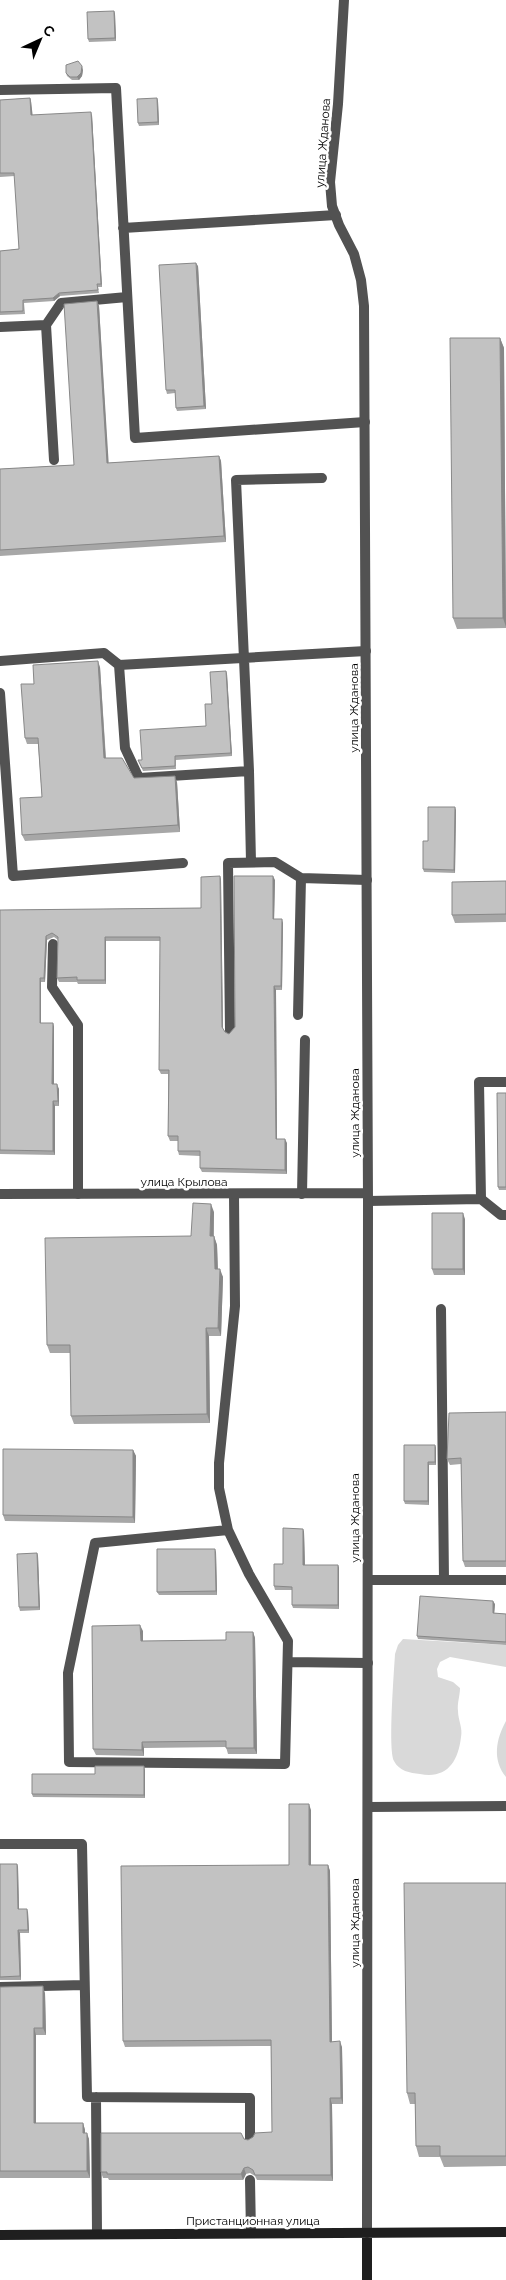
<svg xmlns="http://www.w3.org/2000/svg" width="506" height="2280" viewBox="0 0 506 2280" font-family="Raleway,sans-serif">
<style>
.green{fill:#d9d9d9}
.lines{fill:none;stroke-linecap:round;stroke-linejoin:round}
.service{stroke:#525252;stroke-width:10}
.minor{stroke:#525252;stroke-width:10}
.secondary{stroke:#1f1f1f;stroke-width:10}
.wall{fill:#a7a7a7}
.shaded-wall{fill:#888}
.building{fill:#c2c2c2;stroke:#888}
.labels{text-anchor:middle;stroke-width:5;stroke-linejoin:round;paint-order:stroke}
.street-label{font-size:12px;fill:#000;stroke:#fff}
</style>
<rect width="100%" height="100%" fill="#fff"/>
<path class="green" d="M403 1639 506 1645V1667L450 1657 440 1662 437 1669 438 1677 453 1682 460 1688C460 1696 457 1703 458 1711 458 1720 463 1728 461 1737 458 1763 446 1779 420 1774 410 1773 399 1771 394 1761 388 1748 394 1673 395 1654L398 1645Z
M506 1721V1777C492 1760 496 1739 506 1721Z"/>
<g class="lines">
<path class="service" d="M0 90 116 88 135 438 365 422
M123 228 336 215
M0 327 46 325
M54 460 46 325 61 303 127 297
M322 478 236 480 249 771 139 778 125 748 119 665 366 651
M0 661 104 653 119 665
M0 693 13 876 183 863
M249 771 251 862
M53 944 52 987 78 1025V1194
M298 1015 301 878 367 880
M230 1031 228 863 275 862 301 878
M302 1194 305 1040
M481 1199 501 1215H506
M368 1201 481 1199 479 1082H506
M441 1309 444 1580
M228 1530 95 1543 68 1673 69 1762 285 1764 288 1641 249 1574 228 1530 219 1488V1463L235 1306 234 1194
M368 1580H506
M288 1662 368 1663
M368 1807 506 1806
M0 1844H82L87 2097 250 2098V2139
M0 1987 84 1985
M96 2097 97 2234
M250 2180 251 2233"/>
<path class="minor" d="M344 0 338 104 330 182 332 206 339 225 354 254 361 280 364 306 368 1201 367 2233
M0 1194 368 1193"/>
<path class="secondary" d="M0 2235 506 2232
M367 2280V2233"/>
</g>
<path class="wall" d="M114 11 115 14 116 41 89 42 88 39Z
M83 70 82 76 79 80H72L67 76 66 73Z
M30 98 31 101 32 115H92L102 287H98L99 293 60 296 54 301 24 303 25 314 0 315V251L19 249 15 176 0 177V100Z
M157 98 158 101 159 125 139 126 138 123Z
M198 266 206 409 177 411 176 408 175 393 167 394 166 390Z
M97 301 99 306 108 463 219 456 221 461 226 542 0 556V469L74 465Z
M500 338 504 348 506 628 457 629 453 618Z
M100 667 106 758 134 778 177 782 180 832 25 841 22 835 42 797 38 744H27L25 738 34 684Z
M226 671 227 674 232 756 176 760V769L143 771 138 760H142L206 726 212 704Z
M456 810 455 873 424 872 423 869 428 841Z
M220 876 221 880 223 1030 225 1032 229 1034 235 1027 275 880 274 919 283 923 282 990H276L277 1139 287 1143V1174L202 1172 200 1168V1156L179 1155 178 1151V1141H170L168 1136V1074H161L159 1070 160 941H106V984H78L77 982H59L57 978 58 940 54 937 47 940 45 982H41V1023H53L54 1027V1084L59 1089V1106H55V1155L0 1154V910L201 908Z
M506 881V922L455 923 452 915Z
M506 1093V1190H499L498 1187Z
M214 1212V1236L217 1245 218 1269 223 1277 221 1336H209L210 1423 74 1424 71 1416 70 1353H50L47 1345 191 1236Z
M465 1219V1275H434L432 1269Z
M506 1412V1567H465L463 1561 461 1464 450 1465 447 1459Z
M435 1445 436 1448V1465H429V1505L405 1504 404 1501Z
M133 1450 136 1456 135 1523 5 1521 3 1515Z
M303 1529 304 1532 305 1565H338L339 1568V1609L293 1608 292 1605V1590H275L274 1586 283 1564Z
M216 1552 217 1595H159L157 1592Z
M37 1553 38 1556 40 1610 20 1611 19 1607Z
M495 1604 494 1613 506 1614V1645L418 1639 417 1636Z
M143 1631V1641L226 1640 253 1632 255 1638 257 1754H228L226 1747 144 1748V1756L96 1755 93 1749Z
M145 1770V1798L33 1797 32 1794 95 1774Z
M311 1810V1865H328L330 1871 332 2042 342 2047 343 2104H332L333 2181 257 2180 255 2176 250 2173 246 2174 243 2180H109L108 2178H103L101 2172 244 2139 248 2140 272 2132 271 2046 125 2047 123 2041 289 1865Z
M0 1864H17L18 1867 19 1909 28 1912 29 1933H20L21 1980H0Z
M506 1883V2166L444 2167 440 2157H419L416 2146 415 2104H410L407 2093Z
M0 1987 45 1993 46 2035H36V2123H83L85 2130V2133L89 2139 90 2178H0Z"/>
<path class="shaded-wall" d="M114 11 115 14 116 41 115 38Z
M82 66 83 70 82 76 79 80 77 77Z
M30 98 31 101 33 118 31 115Z
M157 98 158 101 159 125 158 122Z
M91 112 92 115 102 287 101 284Z
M196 263 198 266 206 409 204 406Z
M59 293 60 296 54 301 53 298Z
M97 301 99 306 109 468 107 463Z
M500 338 504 348 506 627 503 618Z
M219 456 221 461 226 542 224 536Z
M98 661 100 667 106 764 104 758Z
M226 671 227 674 232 756 231 753Z
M175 776 177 782 180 832 178 825Z
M455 807 456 810 455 873 454 870Z
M220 876 221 880 223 1031 222 1027Z
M273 876 275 880 274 923 273 919Z
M282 919 283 923 282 990 281 986Z
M46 936 47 940 45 982 44 978Z
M105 937 106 941V984L105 980Z
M40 978 41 982V1027L40 1023Z
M274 986 276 990 277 1143 276 1139Z
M53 1023 54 1027V1089L52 1084Z
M57 1084 59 1089V1106L58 1101Z
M53 1101 55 1106V1155L53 1151Z
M285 1139 287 1143V1174L285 1170Z
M211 1204 214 1212 213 1245 210 1236Z
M463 1213 465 1219V1275L463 1269Z
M214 1236 217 1245 218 1277 215 1269Z
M220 1269 223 1277 221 1336 218 1328Z
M206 1328 209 1336 210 1423 207 1414Z
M435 1445 436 1448V1465L435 1462Z
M133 1450 136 1456 135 1523 133 1517Z
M428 1462 429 1465V1505L428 1501Z
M303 1529 304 1532 305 1568 303 1565Z
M215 1549 216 1552 217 1595 216 1591Z
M37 1553 38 1556 40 1610 39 1607Z
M338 1565 339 1568V1609L338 1605Z
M493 1601 495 1604 494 1616 493 1613Z
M140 1625 143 1631V1647L141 1641Z
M253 1632 255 1638 257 1754 254 1748Z
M142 1742 144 1748V1756L142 1750Z
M144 1766 145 1770V1798L144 1795Z
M309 1804 311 1810V1871L309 1865Z
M17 1864 18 1867 19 1912 18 1909Z
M328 1865 330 1871 332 2048 330 2042Z
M27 1909 28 1912 29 1933 28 1930Z
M18 1930 20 1933 21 1980 20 1976Z
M43 1986 45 1993 46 2035 43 2028Z
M34 2028 36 2035V2130L34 2123Z
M340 2041 342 2047 343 2104 341 2098Z
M330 2098 332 2104 333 2181 331 2175Z
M83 2123 85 2130V2139L83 2133Z
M87 2133 89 2139 90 2178 87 2171Z
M244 2168 246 2174 243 2180 241 2174Z"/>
<path class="building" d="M114 11 115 38 88 39 87 12Z
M78 61 82 66 81 73 77 77H70L66 73V65Z
M30 98 31 115 91 112 101 284H97L98 290 59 293 53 298 23 300V311L0 312V251L19 249 14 173H0V100Z
M157 98 158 122 138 123 137 99Z
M196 263 204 406 176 408 175 390H166L159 265Z
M97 301 107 463 219 456 224 536 0 550V469L74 465 64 304Z
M450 338H500L503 618H453Z
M98 661 104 758H122L134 778 175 776 178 825 22 835 20 798 42 797 38 738H25L21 684H34L33 665Z
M226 671 231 753 175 756V766L142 768 138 760H142L140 730 206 726 205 704H212L210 672Z
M428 807H455L454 870 423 869V841H428Z
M220 876 222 1027 225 1032 229 1034 235 1027 234 876H273V919H282L281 986H274L276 1139H285V1170L200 1168V1151H178V1136H168L169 1070H159L160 937H105V980H77V977L57 978 58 937 52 933 46 936 44 978H40V1023H53L52 1084H57L58 1101H53V1151L0 1150V910L201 908V877Z
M506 881V914L452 915V882Z
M497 1093H506V1187H498Z
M193 1203 211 1204 210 1236H214L215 1269H220L218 1328H206L207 1414 71 1416 70 1345H47L45 1238 191 1236Z
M432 1213H463V1269H432Z
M506 1412V1561H463L461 1458 447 1459 449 1413Z
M404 1445H435V1462H428V1501H404Z
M3 1449 133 1450V1517L3 1515Z
M283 1528 303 1529V1565H338V1605H292V1587L274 1586V1564H283Z
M157 1549H215L216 1591 157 1592Z
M37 1553 39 1607H19L17 1554Z
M420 1596 493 1601V1613L506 1614V1642L417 1636Z
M140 1625 141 1641 226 1640V1632H253L254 1748H226V1741L142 1742V1750L93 1749 92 1626Z
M95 1766H144V1795L32 1794V1774H95Z
M289 1804H309V1865H328L330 2042 340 2041 341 2098H330L331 2175H255L253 2170 248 2167 244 2168 241 2174H107V2172H101V2133H241L244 2139 248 2140 253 2137 255 2133 272 2132 271 2040 123 2041 121 1866 289 1865Z
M0 1864H17L18 1909H27L28 1930H18L20 1976 0 1977Z
M404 1883H506V2156H440V2146H416L415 2093H407Z
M43 1986V2028H34V2123H83V2133H87V2171H0V1987Z"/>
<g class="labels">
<g class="street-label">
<text transform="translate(323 143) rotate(-86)" y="4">улица Жданова</text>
<text transform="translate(354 708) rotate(-90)" y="4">улица Жданова</text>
<text transform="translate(355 1113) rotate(-90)" y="4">улица Жданова</text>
<text x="184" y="1186">улица Крылова</text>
<text transform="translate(355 1518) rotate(-90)" y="4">улица Жданова</text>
<text transform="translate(355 1923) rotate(-90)" y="4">улица Жданова</text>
<text x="253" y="2225">Пристанционная улица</text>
</g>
</g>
<g transform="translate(40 40) rotate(44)" stroke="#ffffff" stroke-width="4" paint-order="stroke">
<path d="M0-4L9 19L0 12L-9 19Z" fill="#000000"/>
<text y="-8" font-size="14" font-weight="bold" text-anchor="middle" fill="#000000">С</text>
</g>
</svg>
